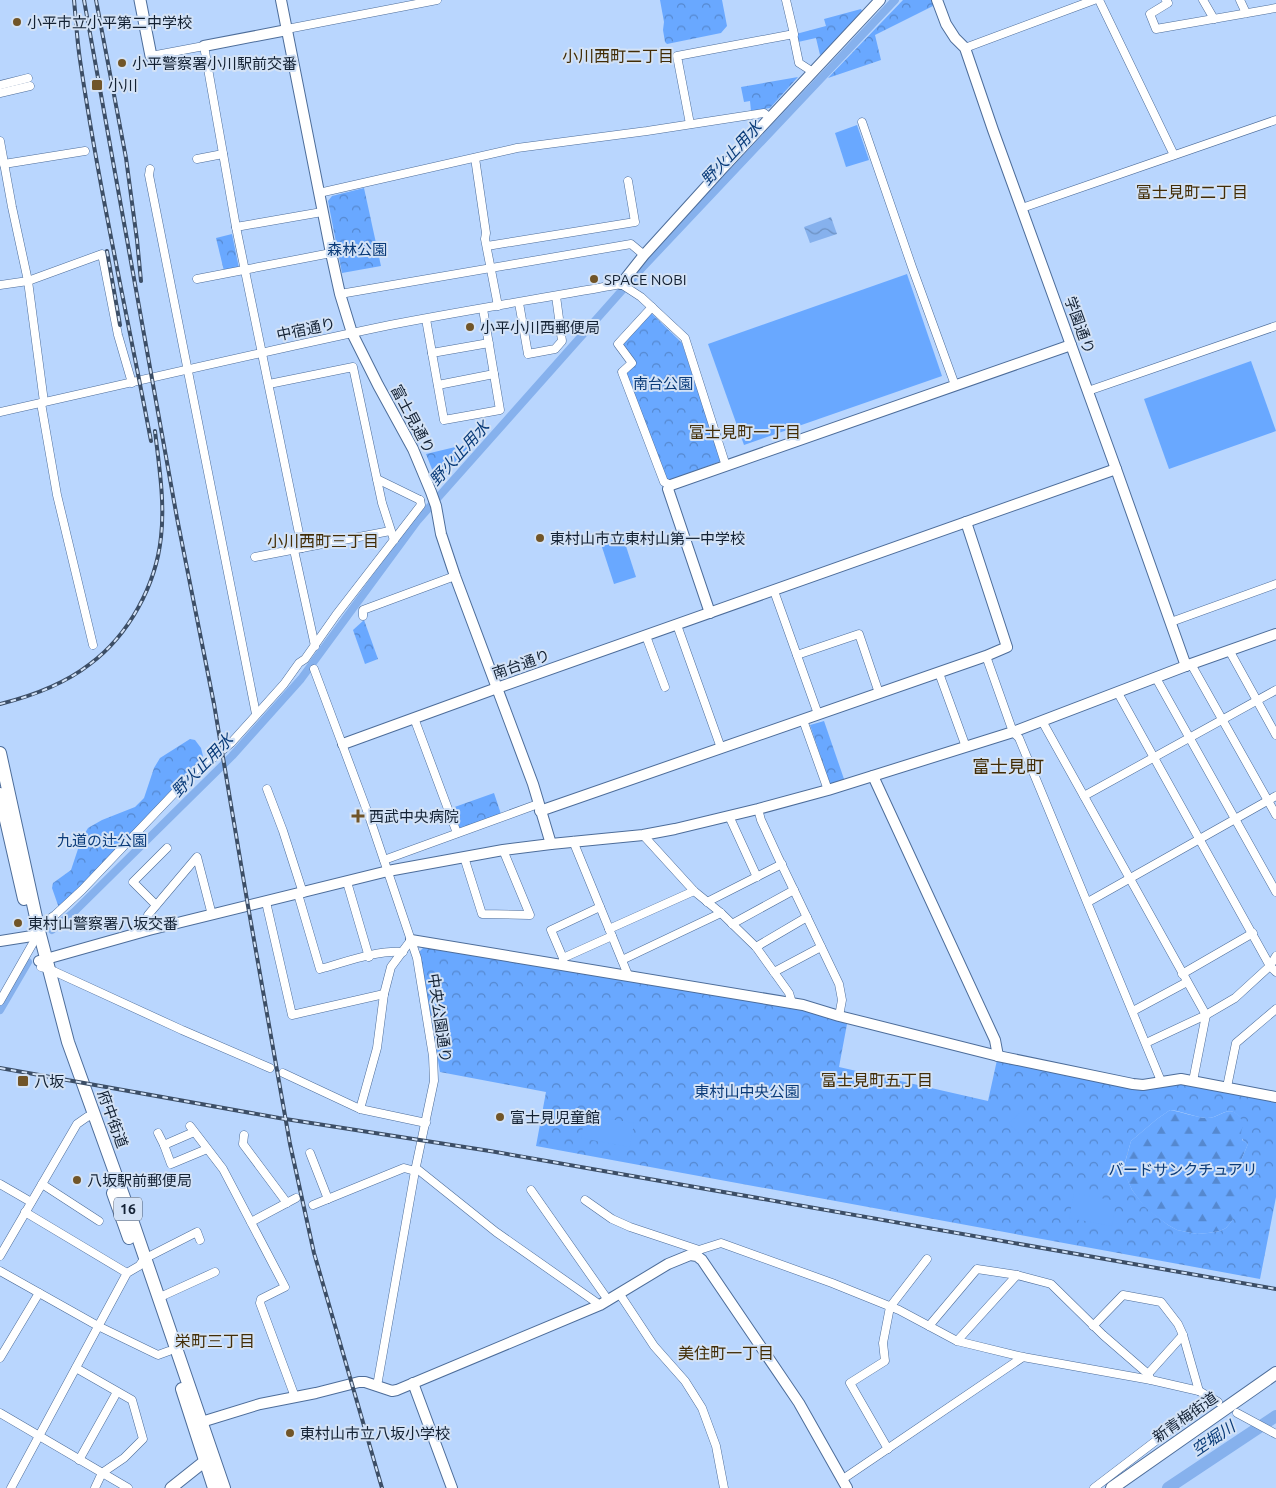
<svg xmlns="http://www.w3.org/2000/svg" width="1276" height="1488" viewBox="0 0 1276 1488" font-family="Ubuntu,'Noto Sans JP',sans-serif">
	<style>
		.forest { fill: url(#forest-firs) }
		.park { fill: url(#park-crowns); fill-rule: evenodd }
		.pitch { fill: #69a8ff }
		.water { fill: url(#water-waves) }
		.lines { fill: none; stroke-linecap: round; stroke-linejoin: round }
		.canal { stroke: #86b1ed; stroke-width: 8 }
		.river { stroke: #86b1ed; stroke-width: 12 }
		.minor-casing { stroke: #4d6d9a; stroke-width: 9 }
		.tertiary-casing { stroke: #4d6d9a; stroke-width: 12 }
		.secondary-casing { stroke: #4d6d9a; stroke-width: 13 }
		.primary-casing { stroke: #4d6d9a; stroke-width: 14 }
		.minor { stroke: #fff; stroke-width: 8 }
		.tertiary { stroke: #fff; stroke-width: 10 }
		.secondary { stroke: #fff; stroke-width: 11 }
		.primary { stroke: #fff; stroke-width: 12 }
		.rail-casing { stroke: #3c4e66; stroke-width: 4 }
		.rail { stroke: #d3e2f6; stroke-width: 2; stroke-dasharray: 5.5; stroke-linecap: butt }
		.poi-dot { fill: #715528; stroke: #d3e2f6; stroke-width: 2 }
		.labels { text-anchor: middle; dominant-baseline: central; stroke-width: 4; stroke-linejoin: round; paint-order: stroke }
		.shield { fill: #d3e2f6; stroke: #4d5b6e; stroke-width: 1 }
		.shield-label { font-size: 14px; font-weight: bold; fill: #132133 }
		.poi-label { font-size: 15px; fill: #132133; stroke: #d3e2f6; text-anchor: start }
		.park-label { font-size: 15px; fill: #0a3b79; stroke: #d3e2f6 }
		.street-label { font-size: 15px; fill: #132133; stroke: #d3e2f6 }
		.neighbourhood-label { font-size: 16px; fill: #422d06; stroke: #d3e2f6 }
		.water-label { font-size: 16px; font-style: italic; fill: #093b79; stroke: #d3e2f6 }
		.quarter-label { font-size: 18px; fill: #422d06; stroke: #d3e2f6 }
	</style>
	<defs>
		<pattern id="forest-firs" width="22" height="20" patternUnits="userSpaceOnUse" patternTransform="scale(1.25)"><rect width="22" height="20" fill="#69a8ff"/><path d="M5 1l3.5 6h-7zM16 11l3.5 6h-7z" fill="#5588cf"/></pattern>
		<pattern id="park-crowns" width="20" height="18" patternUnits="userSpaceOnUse" patternTransform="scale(1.25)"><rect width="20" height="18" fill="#69a8ff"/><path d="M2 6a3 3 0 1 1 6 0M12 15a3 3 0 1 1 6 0" fill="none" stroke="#5588cf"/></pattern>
		<pattern id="water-waves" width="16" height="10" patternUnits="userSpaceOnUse" patternTransform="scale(1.25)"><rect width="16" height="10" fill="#86b1ed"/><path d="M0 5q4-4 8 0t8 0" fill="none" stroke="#6c90c1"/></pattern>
	</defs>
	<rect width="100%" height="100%" fill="#b9d6fe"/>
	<path class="forest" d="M1170 1110C1183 1112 1194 1117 1206 1118 1223 1119 1230 1099 1245 1124L1242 1140 1248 1144 1236 1172 1237 1213 1231 1222 1226 1228 1220 1231 1208 1233 1197 1234 1177 1230 1168 1225 1146 1209 1132 1190 1123 1170 1131 1141 1157 1119Z"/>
	<g class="park">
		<path d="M660 0H722L727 26 721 33 667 44 665 42 663 30 664 22Z"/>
		<path d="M903 0H933L935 5 875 35 881 60 828 78Z"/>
		<path d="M861 9 862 11 822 54 820 55 816 38 798 42 796 34 826 26 824 19Z"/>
		<path d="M798 77 770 108 751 111 750 101 744 102 741 87Z"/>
		<path d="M364 188 381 266 342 273 328 201 332 196Z"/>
		<path d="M232 234 239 268 224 271 216 238Z"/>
		<path d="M650 312 682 343 721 461 671 480 666 479 625 373 636 364 622 345Z"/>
		<path d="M472 443 437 482 426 454Z"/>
		<path d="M364 620 378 659 365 664 353 630Z"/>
		<path d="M824 721 844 779 830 784 810 725Z"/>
		<path d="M190 739 195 740 201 748 203 756 144 822 59 908 52 888 53 883 71 870 81 840 88 828 102 820 135 807 144 798 154 768 160 758Z"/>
		<path d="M494 793 502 817 457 833 449 809Z"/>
		<path d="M425 946 808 1009 847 1024 839 1067 988 1101 997 1060 1126 1086 1181 1081 1276 1100V1197L1260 1279 536 1146 546 1092 440 1072 419 952ZM1170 1110C1182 1111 1194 1117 1206 1118 1222 1119 1230 1099 1244 1124 1240 1132 1239 1139 1248 1144L1236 1172V1213L1231 1222 1226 1228 1220 1231 1208 1233 1197 1234 1177 1230 1168 1225 1146 1208 1132 1190 1123 1169 1131 1141 1157 1119Z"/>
	</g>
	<g class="pitch">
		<path d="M857 125 869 160 846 167 835 133Z"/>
		<path d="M907 274 942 376 744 445 708 344Z"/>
		<path d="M1251 361 1276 431 1169 469 1144 399Z"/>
		<path d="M623 537 636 577 614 584 601 544Z"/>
		<path d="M1024 1109 1035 1120 1020 1135 1009 1123Z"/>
		<path d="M585 1115 634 1123 630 1147 581 1138Z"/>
		<path d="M1074 1193 1116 1201 1112 1226 1069 1218Z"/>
	</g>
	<path class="water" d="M831 217 837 234 810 243 804 227Z"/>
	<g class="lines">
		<g class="canal">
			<path d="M52 930 74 912 232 756 301 679 418 520 641 269 895 0"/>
			<path d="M0 1010 28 962"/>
		</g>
		<path class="river" d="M1168 1488 1276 1416"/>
		<g class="minor-casing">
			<g id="minor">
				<path d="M1099 0 1174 155"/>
				<path d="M1166 0 1168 3 1150 14 1156 29 1276 8"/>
				<path d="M1203 0 1214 19"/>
				<path d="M1240 0 1246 13"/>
				<path d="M287 29 437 0"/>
				<path d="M793 34 799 63 813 72"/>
				<path d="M965 48 1094 0"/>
				<path d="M151 56 204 46 236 227 302 548"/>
				<path d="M0 85 28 78"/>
				<path d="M0 93 30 86"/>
				<path d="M862 122 912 267 955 385"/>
				<path d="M690 124 677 56 794 34 786 0"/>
				<path d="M0 141 12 207 28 281 44 402"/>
				<path d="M475 158 486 233 485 239 498 306"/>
				<path d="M197 159 223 154"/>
				<path d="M4 164 85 151"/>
				<path d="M150 169 149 175 256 714"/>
				<path d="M319 193 517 148 647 131 764 113 770 118"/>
				<path d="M1022 208 1276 120"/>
				<path d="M236 227 322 212"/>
				<path d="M487 246 635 222 628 181"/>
				<path d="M197 279 331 253"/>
				<path d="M0 285 28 281 102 254 118 335 132 383"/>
				<path d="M340 294 631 244 644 255"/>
				<path d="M519 303 528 354 555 349 562 341 556 296"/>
				<path d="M652 307 618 344 632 363 622 372 664 482 671 485"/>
				<path d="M483 309 500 410 444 420 432 353 489 343"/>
				<path d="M426 319 432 353"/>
				<path d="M269 384 353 367 382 503 394 540"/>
				<path d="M438 385 494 374"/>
				<path d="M1088 391 1276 326"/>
				<path d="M41 403 57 495 93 645"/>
				<path d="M0 412C130 383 260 352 390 325 467 310 544 298 621 284L641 297 685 338 726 466"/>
				<path d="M377 479 420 500"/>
				<path d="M294 550 315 646"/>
				<path d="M255 557 390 531"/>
				<path d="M774 591 818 714"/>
				<path d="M363 616V610L455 576"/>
				<path d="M1171 622 1276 584"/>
				<path d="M677 625 721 748"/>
				<path d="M646 636 665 687"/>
				<path d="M1229 650 1276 735"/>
				<path d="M797 655 859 634 879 693"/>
				<path d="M986 656 1013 732 1019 738 1161 1081"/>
				<path d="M1191 664 1276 815"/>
				<path d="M314 669 369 816 417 958 433 1056 434 1081 415 1171 377 1386"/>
				<path d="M939 673 966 747"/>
				<path d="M1156 678 1276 892"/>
				<path d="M1118 693 1270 966 1276 972"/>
				<path d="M414 718 457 833"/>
				<path d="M803 720 828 790"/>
				<path d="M1042 721 1206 1015 1193 1081"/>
				<path d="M267 789 283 831 303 893"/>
				<path d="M1084 796 1276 690"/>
				<path d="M758 809 761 820 778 857 839 984 842 1000 839 1016"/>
				<path d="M729 816 757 877"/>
				<path d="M643 835 694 891 721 913 756 947 789 993 792 1003"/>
				<path d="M573 841 628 975"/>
				<path d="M464 857 482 914 530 915 503 850"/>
				<path d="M384 860 538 804"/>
				<path d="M347 882 369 957"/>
				<path d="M298 894 320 969C346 962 376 950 403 952"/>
				<path d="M266 902 292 1015 384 994"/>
				<path d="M707 902 782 864"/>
				<path d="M1088 902 1276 796"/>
				<path d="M156 905 133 882 167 848"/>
				<path d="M732 924 794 890"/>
				<path d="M609 929 694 891"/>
				<path d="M149 930 148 915 197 857 212 915"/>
				<path d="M411 940 391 967 384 994 377 1048 360 1109 426 1123"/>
				<path d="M756 947 807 917"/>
				<path d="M563 958 612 936"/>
				<path d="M622 960 721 913"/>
				<path d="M563 964V958L551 930 600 907"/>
				<path d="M41 967 49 969 182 1030 270 1068"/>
				<path d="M774 972 821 947"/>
				<path d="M1182 974 1253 933"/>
				<path d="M0 1001 45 922 55 915 82 890 202 764 213 758 231 743 284 684 299 663 305 659 336 615 421 505 420 500"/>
				<path d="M1133 1011 1187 982"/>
				<path d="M1146 1043 1206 1015 1235 998 1270 966 1276 956"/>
				<path d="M283 1073 360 1109"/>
				<path d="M1227 1087 1236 1043 1276 1009"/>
				<path d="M190 1126 223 1169 285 1287 261 1299 260 1303 295 1397"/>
				<path d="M194 1132 164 1145 171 1164 207 1149"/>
				<path d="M158 1133 164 1145"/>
				<path d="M244 1135 243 1144 287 1203"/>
				<path d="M310 1153 328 1199"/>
				<path d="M416 1168 496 1232 600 1305"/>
				<path d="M0 1184 31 1202"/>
				<path d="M42 1184 99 1221"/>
				<path d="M531 1190 608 1300"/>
				<path d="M585 1200 612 1219 630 1227 699 1250"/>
				<path d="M313 1205 404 1168 415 1171"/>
				<path d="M25 1212 127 1273"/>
				<path d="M251 1222 296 1198"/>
				<path d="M0 1256 77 1124 87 1117 94 1114"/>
				<path d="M695 1256 699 1250 721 1243 832 1283 899 1310 957 1341 1023 1357 1151 1380 1199 1391 1218 1402"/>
				<path d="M0 1271 98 1326 158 1355 169 1351"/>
				<path d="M619 1293 654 1346 685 1381 702 1408 716 1446 724 1488"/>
				<path d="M158 1298 215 1272"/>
				<path d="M929 1326 977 1269 1017 1275 1051 1284 1103 1335 1148 1374 1151 1380"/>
				<path d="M1093 1326 1123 1295 1161 1302 1178 1324 1183 1335 1199 1391"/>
				<path d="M957 1341 1017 1275"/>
				<path d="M0 1358 39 1293"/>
				<path d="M76 1368 132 1400 143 1439 124 1458 102 1473 95 1488"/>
				<path d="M1148 1374 1183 1335"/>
				<path d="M0 1413 128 1488"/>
				<path d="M1237 1413 1276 1434"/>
				<path d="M888 1449 850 1383 885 1361 883 1343 890 1307 927 1259"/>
				<path d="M79 1460 117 1392"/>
				<path d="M843 1479 1023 1357"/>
				<path d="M11 1488 127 1273 139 1266 144 1259 197 1232 200 1240"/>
				<path d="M1094 1488 1212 1398"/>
			</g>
		</g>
		<g class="tertiary-casing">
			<g id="tertiary">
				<path d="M281 0 331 253 340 294 352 333 378 385 413 449 431 492 436 506 441 534 455 576 533 784 551 844"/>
				<path d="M937 0 946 24 955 38 965 48 993 130 1116 469 1186 666"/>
				<path d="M204 46 287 30"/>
				<path d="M621 284 644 255 722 169 880 0"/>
				<path d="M710 613 668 489 671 485 1071 345"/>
				<path d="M343 744 497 688 1116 469"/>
				<path d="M873 776 995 1040 998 1056"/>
				<path d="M540 811 986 656 1007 647 966 522"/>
				<path d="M411 940 803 1005 839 1016 998 1056 1133 1084 1143 1085 1181 1079 1276 1097"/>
				<path d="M0 941 32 936 39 931"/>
				<path d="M39 961 149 930 388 871 503 850 551 844 643 835 675 829 758 809 828 790 1013 732 1191 664 1276 634"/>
				<path d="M413 1383 452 1488"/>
				<path d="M195 1424 260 1404 316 1393 359 1382H365L392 1391 397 1390 600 1305 668 1264 690 1255 697 1256 702 1260 799 1403 847 1488"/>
			</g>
		</g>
		<g class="secondary-casing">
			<g id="secondary">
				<path d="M140 0 151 56"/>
				<path d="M171 1488 205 1461 213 1458"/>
			</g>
		</g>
		<g class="primary-casing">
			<g id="primary">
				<path d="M0 753 39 931 68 1042 131 1217 224 1488"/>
				<path d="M0 794 24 899"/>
				<path d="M113 1193 129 1238"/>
				<path d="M182 1389 214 1488"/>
				<path d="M1112 1488 1276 1373"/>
			</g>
		</g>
		<use href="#minor" class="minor"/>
		<use href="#tertiary" class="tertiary"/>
		<use href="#secondary" class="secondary"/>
		<use href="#primary" class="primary"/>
		<g class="rail-casing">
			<g id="rail">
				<path d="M74 0C76 20 77 40 80 60 99 188 127 314 151 441"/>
				<path d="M84 0 177 518 214 704 248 906 290 1144 314 1253 382 1488"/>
				<path d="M96 0 126 158 137 240 141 281"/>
				<path d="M107 251 120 325"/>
				<path d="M0 704C32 696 63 685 90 664 129 635 156 585 161 537 165 502 159 466 155 431"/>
				<path d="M0 1068 279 1118 490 1151 1276 1289"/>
			</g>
		</g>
		<use href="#rail" class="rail"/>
	</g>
	<g class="poi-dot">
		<circle cx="17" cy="22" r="5"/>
		<circle cx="122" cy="63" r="5"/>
		<rect x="91" y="79" width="12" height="12" rx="2.5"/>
		<circle cx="594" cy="279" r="5"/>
		<circle cx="470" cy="327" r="5"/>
		<circle cx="540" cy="538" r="5"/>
		<path d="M355.5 808.5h5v5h5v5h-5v5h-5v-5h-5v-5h5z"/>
		<circle cx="18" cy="923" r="5"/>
		<rect x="17" y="1075" width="12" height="12" rx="2.5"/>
		<circle cx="500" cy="1117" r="5"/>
		<circle cx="77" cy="1180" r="5"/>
		<circle cx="290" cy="1433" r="5"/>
	</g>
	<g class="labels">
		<rect class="shield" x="114" y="1197.5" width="28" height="23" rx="4"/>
		<g class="shield-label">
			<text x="128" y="1209">16</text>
		</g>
		<g class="poi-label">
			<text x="27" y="22">小平市立小平第二中学校</text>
			<text x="132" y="63">小平警察署小川駅前交番</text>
			<text x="108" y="85">小川</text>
			<text x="604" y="279">SPACE NOBI</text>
			<text x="480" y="327">小平小川西郵便局</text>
			<text x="550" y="538">東村山市立東村山第一中学校</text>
			<text x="369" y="816">西武中央病院</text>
			<text x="28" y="923">東村山警察署八坂交番</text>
			<text x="34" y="1081">八坂</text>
			<text x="510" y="1117">富士見児童館</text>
			<text x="87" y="1180">八坂駅前郵便局</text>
			<text x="300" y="1433">東村山市立八坂小学校</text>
		</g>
		<g class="park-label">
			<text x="357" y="249">森林公園</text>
			<text x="663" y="383">南台公園</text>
			<text x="102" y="840">九道の辻公園</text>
			<text x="747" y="1091">東村山中央公園</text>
			<text x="1183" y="1169">バードサンクチュアリ</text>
		</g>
		<g class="street-label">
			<text transform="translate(1080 325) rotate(70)">学園通り</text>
			<text transform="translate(306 329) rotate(-12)">中宿通り</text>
			<text transform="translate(413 419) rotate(62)">富士見通り</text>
			<text transform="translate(521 664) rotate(-19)">南台通り</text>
			<text transform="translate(440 1018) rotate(82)">中央公園通り</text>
			<text transform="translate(113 1119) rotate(70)">府中街道</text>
			<text transform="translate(1185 1417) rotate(-35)">新青梅街道</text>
		</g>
		<g class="neighbourhood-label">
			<text x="618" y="56">小川西町二丁目</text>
			<text x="1192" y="192">富士見町二丁目</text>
			<text x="745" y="432">富士見町一丁目</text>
			<text x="323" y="541">小川西町三丁目</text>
			<text x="877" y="1080">富士見町五丁目</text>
			<text x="215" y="1341">栄町三丁目</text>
			<text x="726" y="1353">美住町一丁目</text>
		</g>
		<g class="water-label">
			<text transform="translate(731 153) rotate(-47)">野火止用水</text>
			<text transform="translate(459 453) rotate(-48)">野火止用水</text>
			<text transform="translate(202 765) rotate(-46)">野火止用水</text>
			<text transform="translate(1213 1438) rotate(-34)">空堀川</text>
		</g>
		<g class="quarter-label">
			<text x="1008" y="766">富士見町</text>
		</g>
	</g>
</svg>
